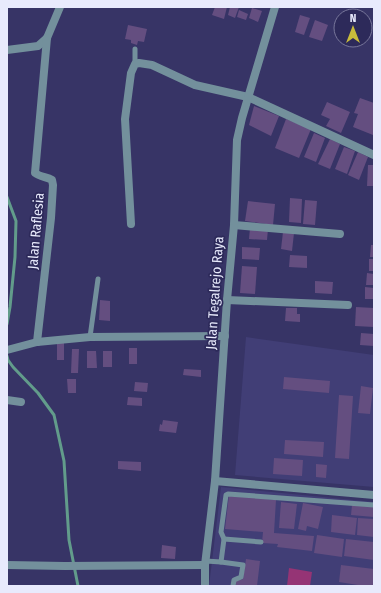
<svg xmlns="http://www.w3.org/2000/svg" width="381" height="593" viewBox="0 0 381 593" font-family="'Fira Sans Condensed',sans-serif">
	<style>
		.built { fill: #413e76 }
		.green { fill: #953475 }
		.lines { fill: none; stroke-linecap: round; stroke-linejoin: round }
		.stream { stroke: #629c8b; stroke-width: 3 }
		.building { fill: #644e80 }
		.lane { stroke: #73909c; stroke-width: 5 }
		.street { stroke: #73909c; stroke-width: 8 }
		.labels { text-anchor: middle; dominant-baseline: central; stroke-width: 3.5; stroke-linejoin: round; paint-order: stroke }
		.street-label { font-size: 14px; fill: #e8eafc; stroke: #2d2a5a }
	</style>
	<rect width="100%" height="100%" fill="#373466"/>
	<g class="built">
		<path d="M246 337 374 355V487L235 475Z"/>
		<path d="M221 487 374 502V586H209Z"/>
	</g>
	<path class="green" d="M289 568 312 572 310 586H287Z"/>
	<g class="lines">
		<g class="stream">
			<path d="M7 197 16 221 15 257 10 307 7 324"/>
			<path d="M7 356 8 360 13 367 38 393 54 415 64 461 69 540 78 586"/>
		</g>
	</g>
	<g class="building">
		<path d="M215 7H227L224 19 212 15Z"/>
		<path d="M230 7H239L235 18 228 15Z"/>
		<path d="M252 8 262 11 258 22 249 18Z"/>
		<path d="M239 10 248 14 246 20 237 17Z"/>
		<path d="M300 15 310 18 304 35 295 32Z"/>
		<path d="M315 20 328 25 322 41 309 37Z"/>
		<path d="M128 25 147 29 144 42 138 41 137 45 131 43V40L125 39Z"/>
		<path d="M360 98 374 103 373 135 353 127 358 114 354 113Z"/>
		<path d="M327 102 350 112 341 133 326 126 330 119 321 115Z"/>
		<path d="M254 106 279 116 271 136 249 125Z"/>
		<path d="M286 119 311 129 299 158 275 148Z"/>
		<path d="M314 133 325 138 316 162 304 157Z"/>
		<path d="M330 139 340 144 330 169 318 164Z"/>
		<path d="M344 147 355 151 347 174 335 169Z"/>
		<path d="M358 152 368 157 359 180 348 175Z"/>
		<path d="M368 165H374V186H367Z"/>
		<path d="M290 198 302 199 301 223 289 222Z"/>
		<path d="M305 200 317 201 315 225 303 224Z"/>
		<path d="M248 201 275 204 273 225 245 221Z"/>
		<path d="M250 228 268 229 267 240 249 239Z"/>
		<path d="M283 232 294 233 292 251 281 249Z"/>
		<path d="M371 245H374V257H370Z"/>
		<path d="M242 247 260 248 259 260 242 259Z"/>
		<path d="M290 255 307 256V268L289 267Z"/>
		<rect x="369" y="259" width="5" height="12"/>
		<path d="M242 266 257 267 255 294 240 293Z"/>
		<path d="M367 273 374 274V285H366Z"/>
		<path d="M315 281 333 282 332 294 315 293Z"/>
		<path d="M365 287 374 288V299H365Z"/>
		<path d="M100 300 110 301V321L99 320Z"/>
		<path d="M356 307 374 308V327L355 326Z"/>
		<path d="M286 308H297V314H300V322L285 321Z"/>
		<path d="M361 333 374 334V346L360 345Z"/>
		<rect x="57" y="343" width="7" height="17"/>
		<rect x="129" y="348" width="8" height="16"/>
		<path d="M72 349H79L78 373H71Z"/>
		<path d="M87 351H96L97 368H87Z"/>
		<rect x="103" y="351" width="9" height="16"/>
		<path d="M184 369 201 370V377L183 375Z"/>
		<path d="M284 377 330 381 329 393 283 389Z"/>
		<path d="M67 379H76V393H68Z"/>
		<path d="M135 382 148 383 147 392 134 391Z"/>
		<path d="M361 386 373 388 370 414 358 413Z"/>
		<path d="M339 395 353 396 349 459 335 458Z"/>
		<path d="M128 397 142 398V406L127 405Z"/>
		<path d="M163 420 178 422 176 433 159 431 160 424 162 425Z"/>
		<path d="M285 440 324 442 323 457 284 454Z"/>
		<path d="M274 458 303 460 302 476 273 474Z"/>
		<path d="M118 461 141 462V471L118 469Z"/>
		<path d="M316 464 327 465 326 478 316 477Z"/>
		<path d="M229 495 276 500 274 533 314 536 312 551 277 547 278 544 262 543 263 532 225 529Z"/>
		<path d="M281 502 297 504 294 529 279 528Z"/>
		<path d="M303 503 323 507 318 529 307 526 306 531 298 529Z"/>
		<path d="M352 505 374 507V517L351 515Z"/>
		<path d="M332 515 357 518 355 535 331 532Z"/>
		<path d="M358 518 374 519V537L357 535Z"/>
		<path d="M317 535 344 539 342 557 314 553Z"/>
		<path d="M346 539 374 542V560L344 556Z"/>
		<path d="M162 545 176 547 175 559 161 558Z"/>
		<path d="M246 559 260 561 257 586H236V581L243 579Z"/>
		<path d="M341 565 374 569V586H364L339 582Z"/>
	</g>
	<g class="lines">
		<g class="lane">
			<path d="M135 64V49"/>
			<path d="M90 337 98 279"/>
			<path d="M224 539 261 542"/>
			<path d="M206 561 221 562 224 539 221 532 226 495 228 494 374 505"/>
			<path d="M221 562 243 565 241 577 234 580 233 586"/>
		</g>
		<g class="street">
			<path d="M7 50 38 46 47 38 60 7"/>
			<path d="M131 224 125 119 131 73 135 64 139 63 152 65 195 85 248 97 374 155"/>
			<path d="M234 225 340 234"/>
			<path d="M227 300 348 305"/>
			<path d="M37 342 51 218 53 185 52 180C47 177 40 177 35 173L47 38"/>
			<path d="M7 350 37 342 90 337 225 336"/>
			<path d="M7 400 21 402"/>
			<path d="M215 481 374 495"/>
			<path d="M7 565 65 566 205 565"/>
			<path d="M205 586V565L215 481 227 300 234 225 237 140 242 118 275 7"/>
		</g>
	</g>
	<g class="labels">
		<g class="street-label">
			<text transform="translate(36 231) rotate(-85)">Jalan Raflesia</text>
			<text transform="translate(215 293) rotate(-86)">Jalan Tegalrejo Raya</text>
		</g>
	</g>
	<rect width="381" height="593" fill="none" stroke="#e8eafc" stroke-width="16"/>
	<g transform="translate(353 28)"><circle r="19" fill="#2d2a5a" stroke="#78779b"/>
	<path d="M0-3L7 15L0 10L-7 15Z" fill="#c8bb3b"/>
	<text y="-6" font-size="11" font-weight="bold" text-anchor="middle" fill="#e8eafc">N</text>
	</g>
</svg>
